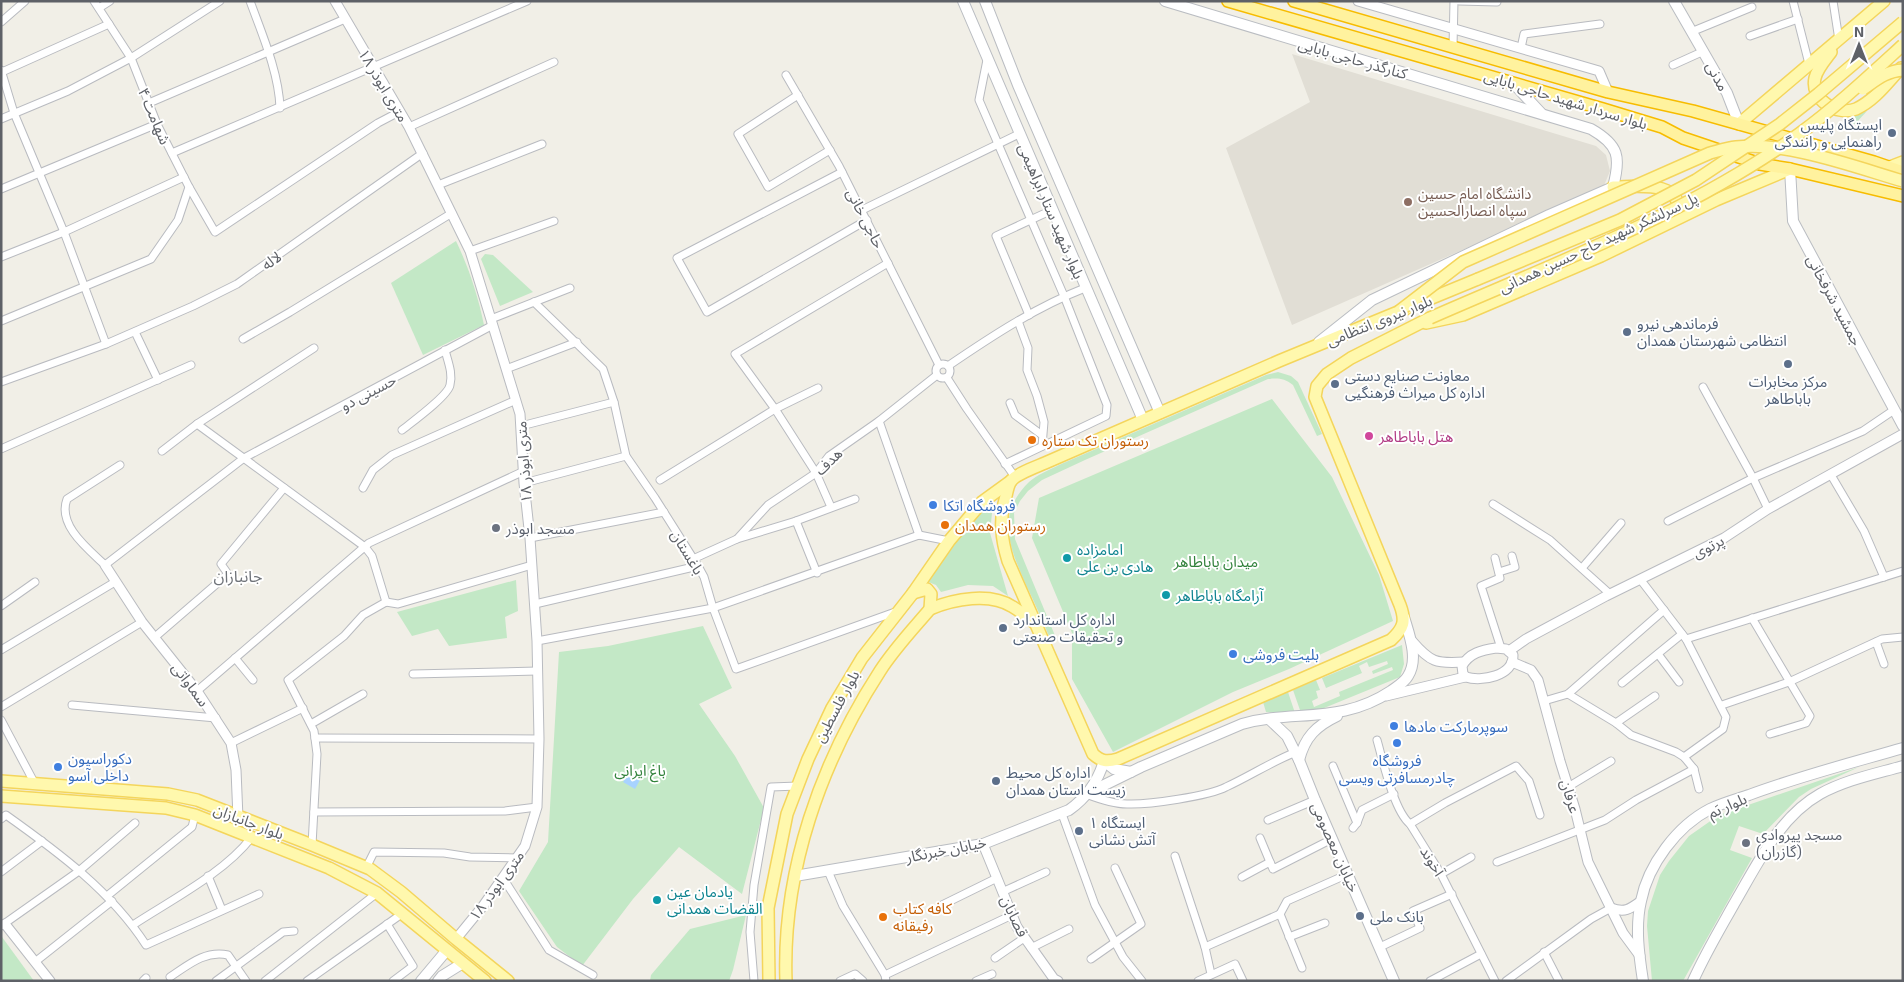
<svg xmlns="http://www.w3.org/2000/svg" width="1904" height="982" viewBox="0 0 1904 982" font-family="'Exo 2','Noto Sans Arabic',sans-serif">
	<style>
		.education { fill: #e1ded5 }
		.green { fill: #c3e8c6 }
		.water { fill: #a8d3ff }
		.lines { fill: none; stroke-linecap: round; stroke-linejoin: round }
		.minor-casing { stroke: #b9bbc0; stroke-width: 9 }
		.tertiary-casing { stroke: #b9bbc0; stroke-width: 11 }
		.secondary-casing { stroke: #babdc2; stroke-width: 12 }
		.primary-casing { stroke: #f4d55c; stroke-width: 14 }
		.trunk-casing { stroke: #f7bc00; stroke-width: 14 }
		.minor { stroke: #fff; stroke-width: 7 }
		.tertiary { stroke: #fff; stroke-width: 9 }
		.secondary { stroke: #fff; stroke-width: 10 }
		.primary { stroke: #fff8ad; stroke-width: 11 }
		.trunk { stroke: #fff29e; stroke-width: 11 }
		.primary-bridge-casing { stroke: #f4d55c; stroke-width: 14; stroke-linecap: butt }
		.primary-bridge { stroke: #fff8ad; stroke-width: 11 }
		.service-dot { fill: #5c6f8a; stroke: #fff; stroke-width: 2 }
		.education-dot { fill: #8d6e63; stroke: #fff; stroke-width: 2 }
		.hotel-dot { fill: #d1479c; stroke: #fff; stroke-width: 2 }
		.food-dot { fill: #e8710a; stroke: #fff; stroke-width: 2 }
		.shop-dot { fill: #3f7fe0; stroke: #fff; stroke-width: 2 }
		.worship-dot { fill: #6b7280; stroke: #fff; stroke-width: 2 }
		.culture-dot { fill: #0f9aa8; stroke: #fff; stroke-width: 2 }
		.labels { text-anchor: middle; dominant-baseline: central; stroke-width: 4; stroke-linejoin: round; paint-order: stroke }
		.street-label { font-size: 15px; fill: #5e6167; stroke: #fff }
		.service-label { font-size: 15px; fill: #4e5e75; stroke: #fff; text-anchor: start }
		.education-label { font-size: 15px; fill: #785e54; stroke: #fff; text-anchor: start }
		.hotel-label { font-size: 15px; fill: #b23c85; stroke: #fff; text-anchor: start }
		.food-label { font-size: 15px; fill: #c56008; stroke: #fff; text-anchor: start }
		.shop-label { font-size: 15px; fill: #366cbe; stroke: #fff; text-anchor: start }
		.worship-label { font-size: 15px; fill: #5b616d; stroke: #fff; text-anchor: start }
		.culture-label { font-size: 15px; fill: #0d838f; stroke: #fff; text-anchor: start }
		.park-label { font-size: 15px; fill: #32823c; stroke: #fff }
		.neighbourhood-label { font-size: 16px; fill: #6f7379; stroke: #fff }
	</style>
	<rect width="100%" height="100%" fill="#f1efe7"/>
	<path class="education" d="M1292 54 1596 146 1606 155 1610 171 1603 188 1292 325 1226 148 1310 102Z"/>
	<g class="green">
		<path d="M1867 111 1855 124 1843 120Z"/>
		<path d="M456 241C469 268 478 296 484 325L423 355 391 283Z"/>
		<path d="M485 254 493 255 533 292 500 306 481 259Z"/>
		<path d="M1278 372 1291 376 1298 382 1322 434 1317 436 1293 385C1284 378 1278 378 1268 379L1085 460 1042 480 1028 491 1020 501 1014 513 1015 539 1056 638 1051 641C1043 622 1035 603 1026 585 1010 548 995 515 1029 482 1037 475 1049 470 1059 465L1266 375Z"/>
		<path d="M1272 399 1332 477 1379 575 1393 621 1289 669 1233 692 1113 752 1072 679V633L1032 538 1039 498Z"/>
		<path d="M993 503 990 533 1008 596 993 586 968 585 941 592 936 585 926 581 979 513Z"/>
		<path d="M516 580 518 611 505 617 507 638 449 646 438 629 412 636 397 612Z"/>
		<path d="M703 626 732 688 699 704 735 756 764 808 742 894 679 847 633 899 582 966 557 947 519 891 548 842 559 652 608 646Z"/>
		<path d="M1402 645 1404 664 1400 677 1307 715 1266 712 1263 702 1288 692 1295 713H1301L1293 690 1316 680 1320 690 1316 691 1318 698 1312 701 1314 707 1340 696 1339 692 1393 670 1392 667 1373 674 1372 671 1388 664 1387 661 1369 667 1367 662 1359 666 1362 673 1326 688 1322 678Z"/>
		<path d="M1859 767 1811 789 1799 797 1763 834 1739 826 1730 850 1752 858 1683 981H1652L1647 926 1648 911 1660 875 1669 861 1689 836 1719 815Z"/>
		<path d="M746 915 733 970 729 981H650L651 975 690 929Z"/>
		<path d="M2 937 34 981H1Z"/>
	</g>
	<path class="water" d="M629 773 640 780 635 789 623 782Z"/>
	<g class="lines">
		<g class="minor-casing">
			<g id="minor">
				<path d="M94 1 131 58 157 124 189 187 215 232 378 123 399 112"/>
				<path d="M250 1C262 34 279 73 280 108"/>
				<path d="M1459 1 1497 2"/>
				<path d="M1793 1 1809 64"/>
				<path d="M1833 1 1839 40"/>
				<path d="M99 8 110 1"/>
				<path d="M1 22 25 1"/>
				<path d="M1691 32 1752 7"/>
				<path d="M1750 36 1798 19"/>
				<path d="M1453 47 1454 1"/>
				<path d="M1521 48 1524 34 1600 24"/>
				<path d="M987 60 979 100 1064 296 1107 405 1106 416 1005 464"/>
				<path d="M1673 65 1704 51"/>
				<path d="M1 70 14 113 64 232 106 344"/>
				<path d="M2 72 109 24"/>
				<path d="M786 75 839 166 939 365"/>
				<path d="M798 95 738 134 768 187 830 150"/>
				<path d="M149 103 345 19"/>
				<path d="M1 119 68 91 131 58 220 1"/>
				<path d="M409 127 554 62"/>
				<path d="M172 153 527 1"/>
				<path d="M842 172 677 258 707 312 867 220"/>
				<path d="M438 185 542 144"/>
				<path d="M1 189 157 124"/>
				<path d="M862 210 1019 134"/>
				<path d="M470 251 554 221"/>
				<path d="M1 257 64 232 184 177"/>
				<path d="M534 302 603 369 614 402 626 456 655 498 698 566 704 577 713 608 736 669 898 611"/>
				<path d="M1029 315 996 236 1052 210"/>
				<path d="M491 319 570 288"/>
				<path d="M1 321 151 259 178 220 189 187"/>
				<path d="M1018 321 1028 348 1027 370 1037 396 1044 422 1042 446"/>
				<path d="M135 332 158 380"/>
				<path d="M243 339 290 312 452 213"/>
				<circle cx="943" cy="371" r="7"/>
				<path d="M948 366C992 336 1036 307 1085 288"/>
				<path d="M506 369 577 342"/>
				<path d="M947 378 967 409 1015 477"/>
				<path d="M1 382 106 344 193 306 237 284 423 153"/>
				<path d="M1703 387 1753 478 1768 509"/>
				<path d="M1010 403 1015 415 1042 435"/>
				<path d="M879 421 919 535"/>
				<path d="M197 424 365 547 372 556 386 602"/>
				<path d="M521 426 614 402"/>
				<path d="M402 430C412 422 448 396 450 385 453 373 448 362 445 350"/>
				<path d="M1 449 191 365"/>
				<path d="M162 451 197 424 314 348"/>
				<path d="M120 465 67 499C57 525 88 549 105 565L244 458 493 325"/>
				<path d="M1831 475 1864 531 1884 577"/>
				<path d="M660 480 775 409 818 388"/>
				<path d="M524 483 626 456"/>
				<path d="M363 488 373 470 392 455 516 400"/>
				<path d="M1493 504 1550 540 1610 594"/>
				<path d="M831 507 816 473 775 409 735 354 888 263"/>
				<path d="M796 521 817 573"/>
				<path d="M1668 521 1753 478 1863 431 1894 410"/>
				<path d="M919 535 949 541"/>
				<path d="M530 538 664 512"/>
				<path d="M737 539 796 521 855 499"/>
				<path d="M1495 558 1500 578 1481 586 1501 648"/>
				<path d="M693 559 737 539 768 505 816 473 829 456 879 421 937 375"/>
				<path d="M1582 568 1621 523"/>
				<path d="M1499 572 1515 567 1512 556"/>
				<path d="M1640 579 1686 639 1726 717 1723 729 1684 757"/>
				<path d="M386 602 398 604 532 565"/>
				<path d="M535 604 698 566"/>
				<path d="M1 606 35 582"/>
				<path d="M1752 618 1810 716 1806 723 1770 734"/>
				<path d="M155 637 228 574 221 564 284 488"/>
				<path d="M1686 639 1903 571"/>
				<path d="M537 641 713 608 919 535"/>
				<path d="M1876 642 1884 664"/>
				<path d="M1 650 115 582"/>
				<path d="M1658 654 1679 682"/>
				<path d="M235 658 253 680"/>
				<path d="M413 674 537 671"/>
				<path d="M1622 683 1682 634"/>
				<path d="M197 691 369 543 524 471"/>
				<path d="M1568 694 1616 723 1631 735 1676 752 1684 757 1694 769 1699 789"/>
				<path d="M1544 701 1568 694 1664 610"/>
				<path d="M72 705 216 718"/>
				<path d="M1722 705 1789 682 1882 639 1903 637"/>
				<path d="M1 707 142 622"/>
				<path d="M1 720 35 784"/>
				<path d="M1616 723 1655 696"/>
				<path d="M311 724 363 694"/>
				<path d="M315 738 539 739"/>
				<path d="M1377 740C1383 761 1394 811 1410 824L1441 874 1495 981"/>
				<path d="M231 743 303 708"/>
				<path d="M1333 766 1357 823"/>
				<path d="M1568 787 1611 761"/>
				<path d="M1086 794C1099 799 1113 804 1127 804 1148 805 1209 796 1226 787 1250 776 1271 762 1296 752"/>
				<path d="M314 812 505 811 537 807"/>
				<path d="M1062 814 1095 905 1123 957 1142 981"/>
				<path d="M1 819 6 815C58 852 111 891 146 945L259 894"/>
				<path d="M1268 820 1315 800"/>
				<path d="M1410 824 1445 803 1516 766 1529 781 1540 815"/>
				<path d="M1353 828 1357 823 1362 810 1394 794"/>
				<path d="M1260 838 1270 862"/>
				<path d="M312 845 317 754 314 731 288 680 344 636 363 615 386 602"/>
				<path d="M1175 856 1205 947 1211 974"/>
				<path d="M1497 862 1605 820 1636 800 1694 769"/>
				<path d="M366 868 374 852 444 853 470 857 517 858"/>
				<path d="M828 871 843 906 885 975 886 981"/>
				<path d="M1 872 42 841"/>
				<path d="M1441 874 1471 857"/>
				<path d="M208 876 222 910"/>
				<path d="M1242 877 1270 862 1273 869 1332 839"/>
				<path d="M503 878 549 950 593 975"/>
				<path d="M1002 892 1046 872"/>
				<path d="M107 896 192 827 195 815"/>
				<path d="M942 905 997 878"/>
				<path d="M1280 914 1287 901 1348 874"/>
				<path d="M1280 914 1302 968"/>
				<path d="M387 924 413 966 393 981"/>
				<path d="M133 925C171 900 224 873 251 838"/>
				<path d="M1 926 79 871 135 823"/>
				<path d="M1289 937 1325 923"/>
				<path d="M1205 947 1280 914"/>
				<path d="M1380 947 1420 928 1413 911 1452 894"/>
				<path d="M1031 948 1069 929"/>
				<path d="M1544 952 1559 981"/>
				<path d="M995 958 1024 938"/>
				<path d="M1091 959 1141 924 1115 868"/>
				<path d="M35 962 112 901"/>
				<path d="M885 975 1012 915"/>
				<path d="M170 977C188 965 205 950 228 955L246 981"/>
				<path d="M143 981 146 978"/>
				<path d="M216 981 283 932 294 931"/>
				<path d="M265 981 377 893"/>
				<path d="M307 981 403 913"/>
				<path d="M754 981 750 932 754 885 771 787 798 786"/>
				<path d="M840 981 855 974 863 981"/>
				<path d="M976 981 992 974"/>
				<path d="M1198 981 1235 964 1243 981"/>
				<path d="M1430 981 1481 954"/>
				<path d="M1506 981 1591 919 1611 908"/>
			</g>
		</g>
		<g class="tertiary-casing">
			<g id="tertiary">
				<path d="M335 1 409 127 470 251 520 414 524 483 530 538 537 641 539 739 537 807 525 846 483 906 456 939"/>
				<path d="M1358 1 1599 71 1608 92"/>
				<path d="M105 565 142 622 197 691 231 743 236 770 238 818"/>
				<path d="M1412 641C1430 662 1436 664 1464 662"/>
				<path d="M1496 648 1506 649 1513 655C1514 676 1481 682 1466 677L1463 674 1462 666C1469 653 1482 650 1496 648Z"/>
				<path d="M1509 651 1526 639 1606 596 1724 538 1768 509 1903 434"/>
				<path d="M1512 662 1531 670 1538 680 1560 761 1575 809 1588 862 1623 933 1640 956"/>
				<path d="M1386 696 1465 677"/>
				<path d="M983 844 1017 927 1054 979 1058 981"/>
				<path d="M1611 908C1625 913 1630 909 1641 901"/>
				<path d="M5 924 50 981"/>
			</g>
		</g>
		<g class="secondary-casing">
			<g id="secondary">
				<path d="M963 1 1143 420"/>
				<path d="M985 1 1018 85 1160 413"/>
				<path d="M1165 1 1591 129C1619 145 1621 157 1613 187L1549 215 1372 300 1319 342"/>
				<path d="M1674 1 1727 93 1739 124"/>
				<path d="M1513 83 1541 113"/>
				<path d="M1790 169 1793 221 1903 426"/>
				<path d="M1269 719 1287 736 1299 760 1315 800 1394 981"/>
				<path d="M1299 760C1305 737 1316 726 1337 716"/>
				<path d="M1086 794 1141 767 1242 724C1294 709 1340 725 1391 691 1396 687 1404 683 1408 676 1419 659 1409 634 1404 617"/>
				<path d="M795 876 983 844 1069 810C1086 798 1098 781 1104 761L1114 769 1131 772"/>
				<path d="M421 981 447 950"/>
				<path d="M438 981 442 976 463 963"/>
				<path d="M1643 981C1639 955 1635 927 1641 901 1648 865 1677 826 1710 809 1722 803 1737 799 1749 795 1800 776 1851 763 1903 748"/>
				<path d="M1693 981C1705 954 1720 929 1734 904 1757 865 1779 817 1820 794 1845 780 1875 774 1903 766"/>
			</g>
		</g>
		<g class="primary-casing">
			<g id="primary">
				<path d="M1831 52C1825 60 1817 69 1815 78 1810 100 1837 116 1856 109 1875 100 1887 83 1901 68"/>
				<path d="M1739 124 1884 1"/>
				<path d="M1890 167 1903 162"/>
				<path d="M1613 187C1635 187 1684 179 1678 215"/>
				<path d="M1430 318 1351 358 1327 374 1317 386 1315 397 1400 605C1406 621 1404 628 1391 640L1118 759C1107 762 1102 762 1093 754L1008 561C1001 538 999 519 1006 496 1007 492 1008 485 1011 481 1016 474 1036 467 1045 463L1279 361 1478 279"/>
				<path d="M1426 323 1463 315 1601 256 1716 200 1790 169"/>
				<path d="M913 593 927 589 931 594 930 609"/>
				<path d="M1 781 168 794 197 800 312 845 370 869 401 892 456 939 508 981"/>
				<path d="M1 796 166 808 195 815 329 868 377 893 485 981"/>
				<path d="M769 981 768 908 787 814 808 759 832 708 862 658 913 593 949 541 982 502 1011 481"/>
				<path d="M786 981C782 871 821 762 880 671 894 649 913 629 930 609 954 599 990 592 1013 607 1020 611 1026 616 1032 621"/>
			</g>
		</g>
		<g class="trunk-casing">
			<g id="trunk">
				<path d="M1228 1 1603 109 1662 127 1683 138 1760 164 1790 169 1903 196"/>
				<path d="M1294 1 1608 92 1693 111 1874 162 1903 172"/>
			</g>
		</g>
		<use href="#minor" class="minor"/>
		<use href="#tertiary" class="tertiary"/>
		<use href="#secondary" class="secondary"/>
		<use href="#primary" class="primary"/>
		<use href="#trunk" class="trunk"/>
		<g class="primary-bridge-casing">
			<g id="primary-bridge">
				<path d="M1863 89C1876 80 1886 71 1903 70"/>
				<path d="M1478 279 1620 220 1696 180 1780 124 1818 94 1903 22"/>
				<path d="M1398 312 1463 262 1710 153C1718 151 1727 148 1736 147 1786 141 1855 167 1903 181"/>
				<path d="M1430 318C1555 263 1688 214 1799 134 1836 107 1869 76 1903 45"/>
			</g>
		</g>
		<use href="#primary-bridge" class="primary-bridge"/>
	</g>
	<g class="service-dot">
		<circle cx="1892" cy="133" r="5"/>
		<circle cx="1627" cy="332" r="5"/>
		<circle cx="1788" cy="364" r="5"/>
		<circle cx="1335" cy="384" r="5"/>
		<circle cx="1003" cy="628" r="5"/>
		<circle cx="996" cy="781" r="5"/>
		<circle cx="1079" cy="831" r="5"/>
		<circle cx="1360" cy="916" r="5"/>
	</g>
	<circle class="education-dot" cx="1408" cy="202" r="5"/>
	<circle class="hotel-dot" cx="1369" cy="436" r="5"/>
	<g class="food-dot">
		<circle cx="1032" cy="440" r="5"/>
		<circle cx="945" cy="525" r="5"/>
		<circle cx="883" cy="917" r="5"/>
	</g>
	<g class="shop-dot">
		<circle cx="933" cy="505" r="5"/>
		<circle cx="1233" cy="654" r="5"/>
		<circle cx="1394" cy="726" r="5"/>
		<circle cx="1397" cy="743" r="5"/>
		<circle cx="58" cy="767" r="5"/>
	</g>
	<g class="worship-dot">
		<circle cx="496" cy="528" r="5"/>
		<circle cx="1746" cy="843" r="5"/>
	</g>
	<g class="culture-dot">
		<circle cx="1067" cy="558" r="5"/>
		<circle cx="1166" cy="595" r="5"/>
		<circle cx="657" cy="900" r="5"/>
	</g>
	<g class="labels">
		<g class="street-label">
			<text transform="translate(1353 58) rotate(16)">کنارگذر حاجی بابایی</text>
			<text transform="translate(1718 76) rotate(62)">مدنی</text>
			<text transform="translate(384 85) rotate(59)">۱۸ متری ابوذر</text>
			<text transform="translate(1566 99) rotate(17)">بلوار سردار شهید حاجی بابایی</text>
			<text transform="translate(155 116) rotate(67)">شهامت ۴</text>
			<text transform="translate(1052 211) rotate(67)">بلوار شهید ستار ابراهیمی</text>
			<text transform="translate(866 218) rotate(63)">حاجی خانی</text>
			<text transform="translate(1598 242) rotate(-25)">پل سرلشکر شهید حاج حسین همدانی</text>
			<text transform="translate(271 260) rotate(-36)">لاله</text>
			<text transform="translate(1835 300) rotate(62)">جمشید شرفخانی</text>
			<text transform="translate(1379 320) rotate(-22)">بلوار نیروی انتظامی</text>
			<text transform="translate(368 392) rotate(-28)">حسینی دو</text>
			<text transform="translate(828 461) rotate(-44)">هدف</text>
			<text transform="translate(523 462) rotate(-94)">۱۸ متری ابوذر</text>
			<text transform="translate(1708 546) rotate(-27)">پرتوی</text>
			<text transform="translate(688 552) rotate(59)">باغستان</text>
			<text transform="translate(191 684) rotate(53)">سماواتی</text>
			<text transform="translate(836 706) rotate(-62)">بلوار فلسطین</text>
			<text transform="translate(1571 796) rotate(73)">عرفان</text>
			<text transform="translate(1727 805) rotate(-23)">بلوار بَم</text>
			<text transform="translate(249 821) rotate(21)">بلوار جانبازان</text>
			<text transform="translate(1336 847) rotate(66)">خیابان معصومی</text>
			<text transform="translate(946 849) rotate(-11)">خیابان خبرنگار</text>
			<text transform="translate(1433 861) rotate(58)">آخوند</text>
			<text transform="translate(496 885) rotate(-54)">۱۸ متری ابوذر</text>
			<text transform="translate(1015 916) rotate(64)">قصابان</text>
		</g>
		<g class="service-label">
			<text x="1882" y="124" text-anchor="end">ایستگاه پلیس<tspan x="1882" dy="17">راهنمایی و رانندگی</tspan></text>
			<text x="1637" y="323">فرماندهی نیرو<tspan x="1637" dy="17">انتظامی شهرستان همدان</tspan></text>
			<text x="1345" y="375">معاونت صنایع دستی<tspan x="1345" dy="17">اداره کل میراث فرهنگیی</tspan></text>
			<text x="1788" y="381" text-anchor="middle">مرکز مخابرات<tspan x="1788" dy="17">باباطاهر</tspan></text>
			<text x="1013" y="619">اداره کل استاندارد<tspan x="1013" dy="17">و تحقیقات صنعتی</tspan></text>
			<text x="1006" y="772">اداره کل محیط<tspan x="1006" dy="17">زیست استان همدان</tspan></text>
			<text x="1089" y="822">ایستگاه ۱<tspan x="1089" dy="17">آتش نشانی</tspan></text>
			<text x="1370" y="916">بانک ملی</text>
		</g>
		<g class="education-label">
			<text x="1418" y="193">دانشگاه امام حسین<tspan x="1418" dy="17">سپاه انصارالحسین</tspan></text>
		</g>
		<g class="hotel-label">
			<text x="1379" y="436">هتل باباطاهر</text>
		</g>
		<g class="food-label">
			<text x="1042" y="440">رستوران تک ستاره</text>
			<text x="955" y="525">رستوران همدان</text>
			<text x="893" y="908">کافه کتاب<tspan x="893" dy="17">رفیقانه</tspan></text>
		</g>
		<g class="shop-label">
			<text x="943" y="505">فروشگاه اتکا</text>
			<text x="1243" y="654">بلیت فروشی</text>
			<text x="1404" y="726">سوپرمارکت مادها</text>
			<text x="68" y="758">دکوراسیون<tspan x="68" dy="17">داخلی آسو</tspan></text>
			<text x="1397" y="760" text-anchor="middle">فروشگاه<tspan x="1397" dy="17">چادرمسافرتی ویسی</tspan></text>
		</g>
		<g class="worship-label">
			<text x="506" y="528">مسجد ابوذر</text>
			<text x="1756" y="834">مسجد پیروادی<tspan x="1756" dy="17">(گازران)</tspan></text>
		</g>
		<g class="culture-label">
			<text x="1077" y="549">امامزاده<tspan x="1077" dy="17">هادی بن علی</tspan></text>
			<text x="1176" y="595">آرامگاه باباطاهر</text>
			<text x="667" y="891">یادمان عین<tspan x="667" dy="17">القضات همدانی</tspan></text>
		</g>
		<g class="park-label">
			<text x="1216" y="561">میدان باباطاهر</text>
			<text x="640" y="770">باغ ایرانی</text>
		</g>
		<g class="neighbourhood-label">
			<text x="238" y="575">جانبازان</text>
		</g>
	</g>
	<rect width="1904" height="982" fill="none" stroke="#5e6167" stroke-width="5"/>
	<g transform="translate(1859 45)" stroke="#ffffff" stroke-width="4" paint-order="stroke">
	<path d="M0-4L9 19L0 12L-9 19Z" fill="#5e6167"/>
	<text y="-8" font-size="14" font-weight="bold" text-anchor="middle" fill="#5e6167">N</text>
	</g>
</svg>
